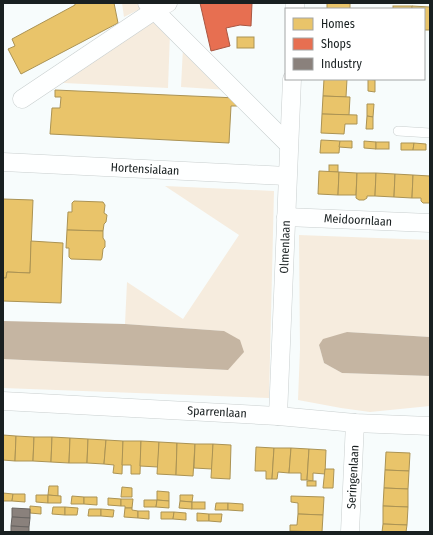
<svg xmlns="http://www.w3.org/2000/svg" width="433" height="535" viewBox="0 0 433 535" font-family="'Fira Sans Condensed',sans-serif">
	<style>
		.green { fill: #f6ecde }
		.water { fill: #c5b5a2 }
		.homes { fill: #e9c46a; stroke: #ab9354 }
		.shops { fill: #e76f51; stroke: #a95743 }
		.industry { fill: #8a817c; stroke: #686461 }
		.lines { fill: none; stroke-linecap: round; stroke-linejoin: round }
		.lane-casing { stroke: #c9cfcf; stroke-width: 10 }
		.street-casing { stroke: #c9cfcf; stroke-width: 19 }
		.lane { stroke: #feffff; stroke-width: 9 }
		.street { stroke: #feffff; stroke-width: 18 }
		.labels { text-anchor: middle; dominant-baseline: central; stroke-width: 4; stroke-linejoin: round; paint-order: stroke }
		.street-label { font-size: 12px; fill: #192021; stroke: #fff }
	</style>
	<rect width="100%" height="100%" fill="#f7fcfc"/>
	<g class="green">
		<path d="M122 3H140L144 7 124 17Z"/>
		<path d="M156 21 170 33 168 88 43 82Z"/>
		<path d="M183 47 228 90 181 87Z"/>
		<path d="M165 186 274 191 269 398 3 388V359L228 370 224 331 125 324 127 282 183 319 239 235Z"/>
		<path d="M299 235 430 240V337L347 332 319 345 324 363 342 373 430 376V406L370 412 341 408 298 400 300 349Z"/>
	</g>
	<g class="water">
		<path d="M3 321 125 324 224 331 240 340 244 352 228 370 3 359Z"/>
		<path d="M347 332 430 337V376L342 373 324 363 319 345 323 339Z"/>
	</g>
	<g class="homes">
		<path d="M75 3H114L118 23 21 74 8 49 15 46 12 39 75 5Z"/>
		<rect x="327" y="3" width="23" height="6"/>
		<rect x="393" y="6" width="19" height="3"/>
		<path d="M412 6 430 7V30H424V9H412Z"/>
		<rect x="237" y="37" width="17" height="11"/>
		<path d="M324 79H347L346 97 323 96Z"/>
		<path d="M368 79 375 80V92L368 91Z"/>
		<path d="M55 90 237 98V106H231L229 143 50 134 52 108H60L61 97H55Z"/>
		<path d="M323 96 350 97 349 115 322 114Z"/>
		<path d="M367 104H374L373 117 367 116Z"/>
		<path d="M322 114 357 115V124H345L344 134 321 133Z"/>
		<path d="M367 116 373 117V129H366Z"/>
		<path d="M321 140 340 141 339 153H320Z"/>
		<path d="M340 141H352V148L339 147Z"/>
		<path d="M364 141 376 142V149L364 148Z"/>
		<rect x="376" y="142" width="13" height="7"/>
		<path d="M401 143H414L413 150H401Z"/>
		<path d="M414 143 426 144V150H413Z"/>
		<rect x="329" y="165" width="9" height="7"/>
		<path d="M319 171 339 172 338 195 318 194Z"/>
		<path d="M339 172 357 173 356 195H338Z"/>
		<path d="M357 173H376L375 196H367V198L364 200H359L356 198Z"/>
		<path d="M376 173 395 174 394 197 375 196Z"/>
		<path d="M395 174 413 175 412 198 394 197Z"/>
		<path d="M413 175 430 176V202L429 203H423L421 201V198H412Z"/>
		<path d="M3 199 33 200 30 273 7 272 6 278H3Z"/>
		<path d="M74 201 103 202 105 205 104 213 107 215 106 222 104 224 103 231 67 230 68 212H72V203Z"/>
		<path d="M67 230 103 231V238L105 241V247L103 249 102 258 101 260 71 259 69 257V248H66Z"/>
		<path d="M31 241 63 243 61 303 3 301V278H6L7 272 30 273Z"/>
		<path d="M3 435 16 436 15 461 3 460Z"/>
		<path d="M16 436 34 437 33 461H15Z"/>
		<path d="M34 437H52L51 462 33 461Z"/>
		<path d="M52 437 70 438 69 463 51 462Z"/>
		<path d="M70 438 88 439 87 463H69Z"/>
		<path d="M88 439 106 440 104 464 87 463Z"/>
		<path d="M106 440 123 441 122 474 113 473 114 465 104 464Z"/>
		<path d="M123 441H141L140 474H131V465H122Z"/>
		<path d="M141 441 159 442 158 467 140 466Z"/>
		<path d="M159 442 177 443 176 475 157 474Z"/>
		<path d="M177 443 195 444 193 476 176 475Z"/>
		<path d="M195 444H213L212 469 194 468Z"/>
		<path d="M213 444 231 445 230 479 211 478Z"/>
		<path d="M256 447 274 448 272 479H266V471H255Z"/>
		<path d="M274 448H291L289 473 278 472 277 479H272Z"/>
		<path d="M291 448 309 449 307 480H301V473H289Z"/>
		<path d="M309 449 326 450 325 474 313 473V481L307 480Z"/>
		<path d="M386 452 410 453 409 471 385 470Z"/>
		<path d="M325 469H334L333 488H323Z"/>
		<path d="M385 470 409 471 408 489 384 488Z"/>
		<rect x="307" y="481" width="9" height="5"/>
		<path d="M49 486H58V496L48 495Z"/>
		<path d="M122 487 132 488V497H121Z"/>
		<path d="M384 488 408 489V507L383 506Z"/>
		<path d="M157 491 169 492V501L157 500Z"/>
		<path d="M3 493 13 494 12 501H3Z"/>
		<path d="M13 494H25V502L12 501Z"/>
		<path d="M36 495H48V503L36 502Z"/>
		<path d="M48 495 61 496V503H48Z"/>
		<path d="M180 495H193L192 502 180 501Z"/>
		<path d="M72 496 84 497V504H71Z"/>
		<path d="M291 496 324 497 323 515 298 514V503L291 502Z"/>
		<path d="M84 497H97V505L84 504Z"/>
		<path d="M108 498 121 499V506L108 505Z"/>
		<path d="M121 499H133L132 508H125V506H121Z"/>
		<path d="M144 500H157L156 507H144Z"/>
		<path d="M157 500 169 501V508L156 507Z"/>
		<path d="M180 501 192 502V509L179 508Z"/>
		<rect x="192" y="502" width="13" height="7"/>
		<path d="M216 503H228V510H215Z"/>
		<path d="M228 503 243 504V511L228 510Z"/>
		<path d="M30 506 41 507V514L30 513Z"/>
		<path d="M383 506 408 507 407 525 383 524Z"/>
		<path d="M53 507H65V515L52 514Z"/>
		<path d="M65 507 78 508 77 515H65Z"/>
		<path d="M125 508H132V510L138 511V518L124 517Z"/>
		<path d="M89 509H101V516H88Z"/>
		<path d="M101 509 114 510 113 517 101 516Z"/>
		<path d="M138 511H149V519L138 518Z"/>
		<path d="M161 512H174L173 519H161Z"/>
		<path d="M174 512 186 513V520L173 519Z"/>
		<path d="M197 513 209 514V521H197Z"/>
		<path d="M209 514H222L221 522 209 521Z"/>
		<path d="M298 514 323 515 322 532 290 531V525H297Z"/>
		<path d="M383 524 407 525 406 532H382Z"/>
	</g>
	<path class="shops" d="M200 3H252L251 26 240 25 226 28 230 46 211 51Z"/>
	<g class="industry">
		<path d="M12 508 30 509V518L12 517Z"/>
		<path d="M12 517 30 518 29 527 11 526Z"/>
		<path d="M11 526 29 527V532H11Z"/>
	</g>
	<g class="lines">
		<g class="lane-casing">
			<path id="lane" d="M398 131 430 133"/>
		</g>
		<g class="street-casing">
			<g id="street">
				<path d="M147 3 288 144"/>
				<path d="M295 9V3"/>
				<path d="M22 99 155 10 168 3"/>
				<path d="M3 162 287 176"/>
				<path d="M286 217 430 223"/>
				<path d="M3 401 278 416 355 423 430 426"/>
				<path d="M278 416 292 79"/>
				<path d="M350 532 355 423"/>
			</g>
		</g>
		<use href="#lane" class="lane"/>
		<use href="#street" class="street"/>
	</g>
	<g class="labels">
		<g class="street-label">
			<text transform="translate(145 169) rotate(3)">Hortensialaan</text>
			<text transform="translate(358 220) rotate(3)">Meidoornlaan</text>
			<text transform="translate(285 247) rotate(-88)">Olmenlaan</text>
			<text transform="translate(217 412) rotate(3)">Sparrenlaan</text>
			<text transform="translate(353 477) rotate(-87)">Seringenlaan</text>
		</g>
	</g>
	<rect width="433" height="535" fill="none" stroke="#192021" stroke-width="8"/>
	<rect x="285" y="8" width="140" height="72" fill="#ffffff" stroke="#a3a6a6"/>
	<rect x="293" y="18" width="20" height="12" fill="#e9c46a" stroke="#a3a6a6"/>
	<text x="321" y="28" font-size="12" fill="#192021">Homes</text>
	<rect x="293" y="38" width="20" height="12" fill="#e76f51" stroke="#a3a6a6"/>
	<text x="321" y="48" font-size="12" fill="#192021">Shops</text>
	<rect x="293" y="58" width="20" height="12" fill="#8a817c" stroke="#a3a6a6"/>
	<text x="321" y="68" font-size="12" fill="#192021">Industry</text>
</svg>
